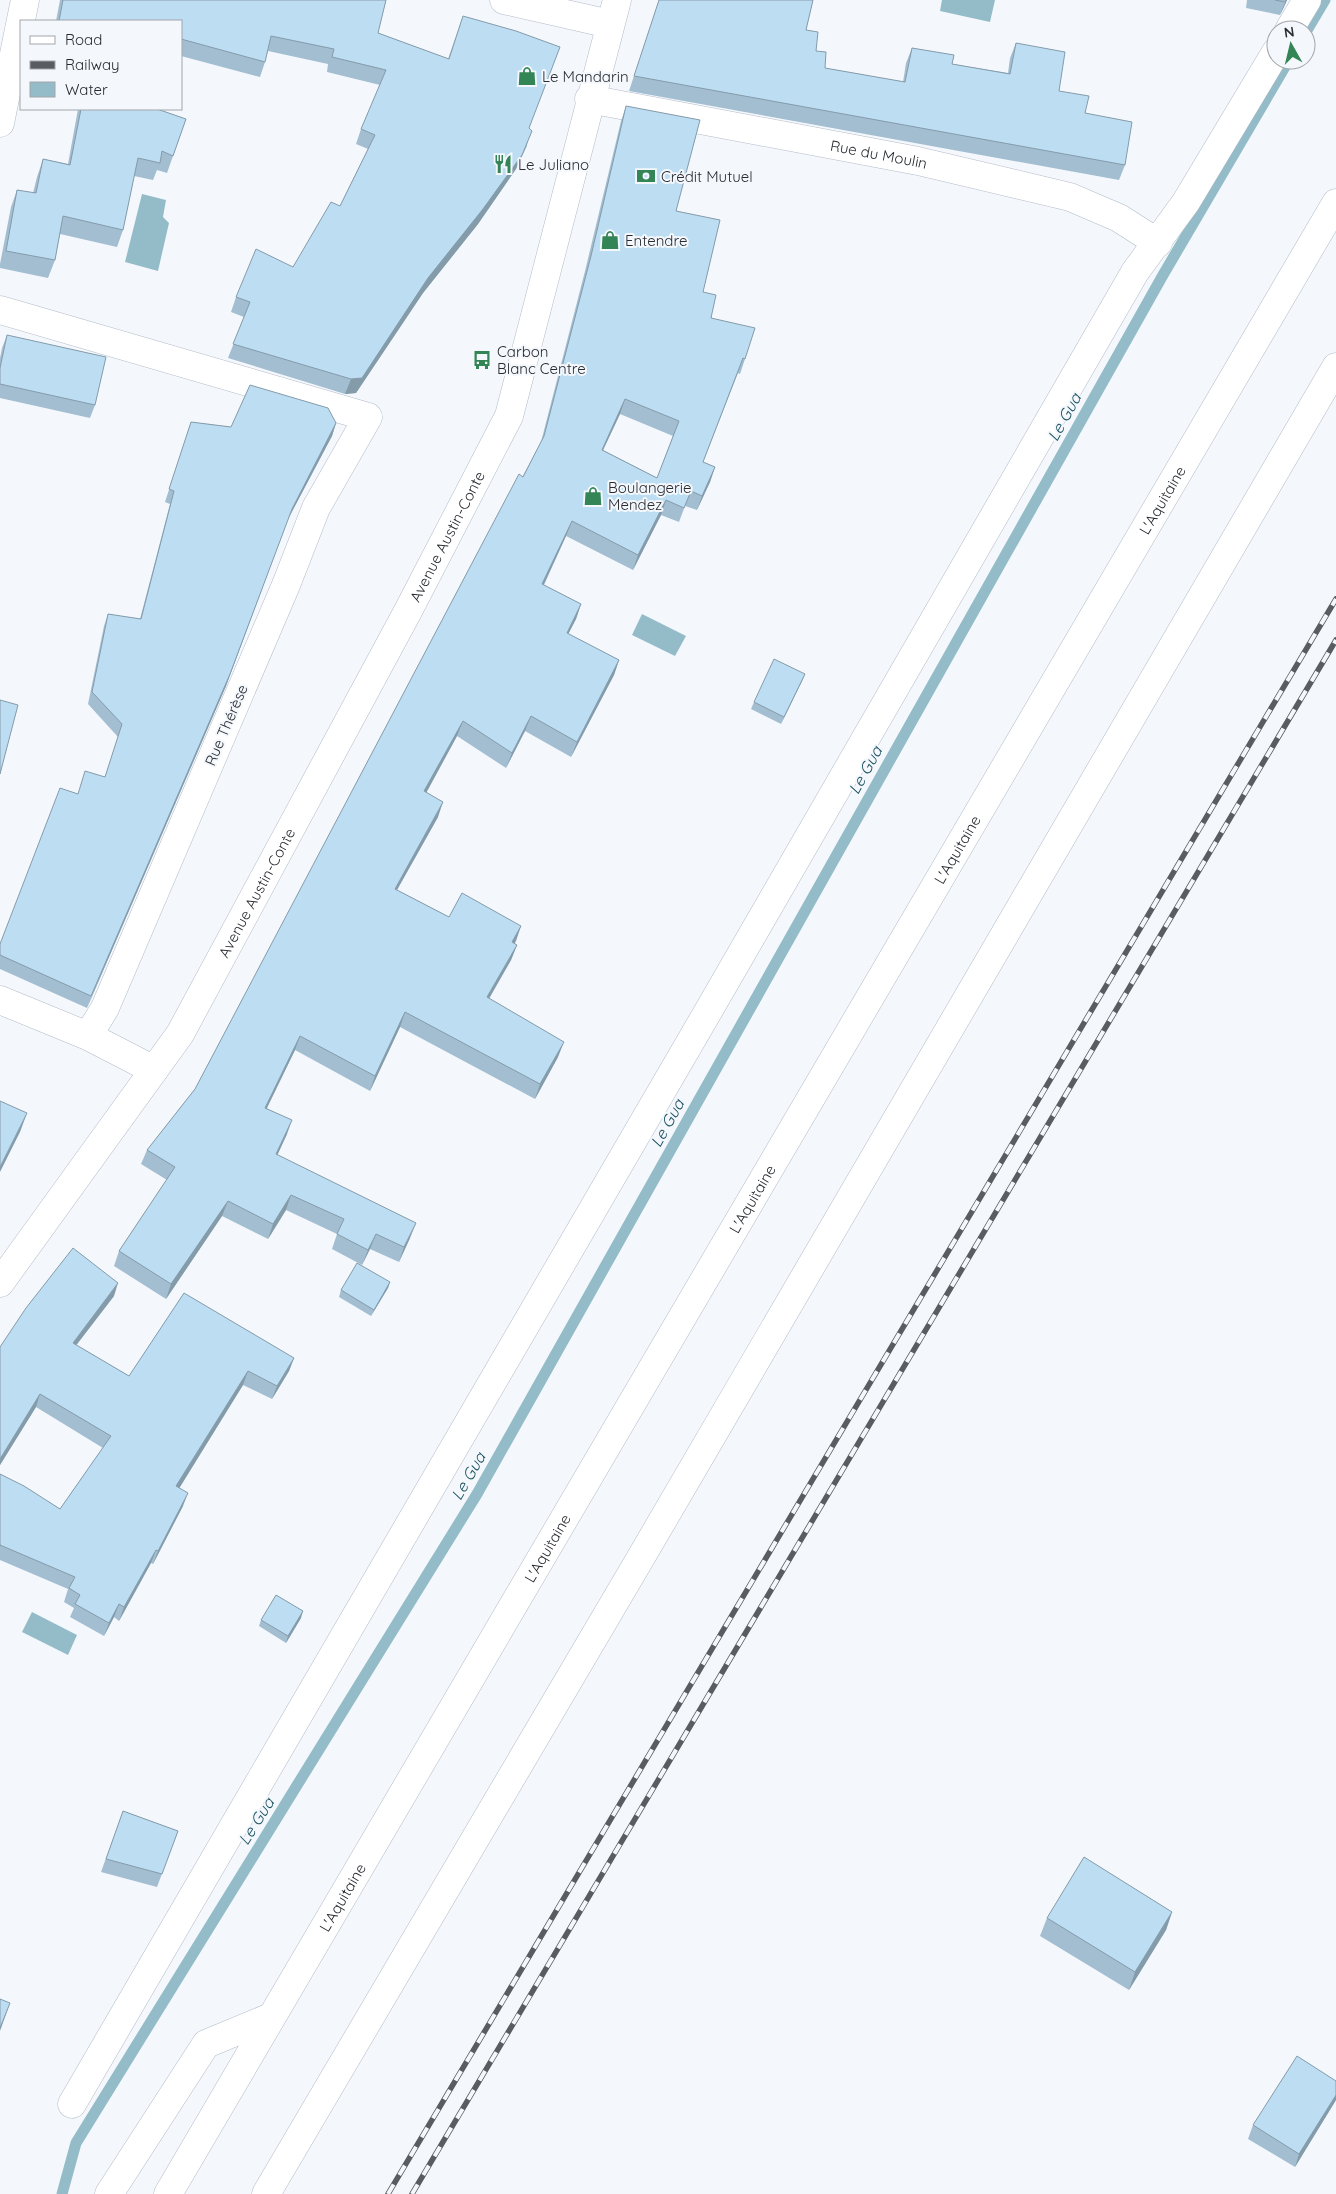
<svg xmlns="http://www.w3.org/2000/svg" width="1336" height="2194" viewBox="0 0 1336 2194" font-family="Quicksand,sans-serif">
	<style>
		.water { fill: #94bcc8 }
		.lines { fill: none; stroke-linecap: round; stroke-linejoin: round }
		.stream { stroke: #94bcc8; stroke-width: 11 }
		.minor-casing { stroke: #b3bbc8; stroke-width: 29 }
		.major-casing { stroke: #b3bbc8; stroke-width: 29 }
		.highway-casing { stroke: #b3bbc8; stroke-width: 29 }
		.minor { stroke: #fff; stroke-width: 28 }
		.major { stroke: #fff; stroke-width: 28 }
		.highway { stroke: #fff; stroke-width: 28 }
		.rail-casing { stroke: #595c61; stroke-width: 5.5 }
		.rail { stroke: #f4f8fd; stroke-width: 4; stroke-dasharray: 11; stroke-linecap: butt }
		.wall { fill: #a3bed1; fill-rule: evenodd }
		.shaded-wall { fill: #849baa }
		.building { fill: #bdddf3; stroke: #849baa; fill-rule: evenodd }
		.labels { text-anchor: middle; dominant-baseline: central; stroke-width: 4; stroke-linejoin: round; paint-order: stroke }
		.poi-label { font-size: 15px; fill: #282b30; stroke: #f4f8fd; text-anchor: start }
		.street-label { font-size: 15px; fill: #282b30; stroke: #f4f8fd }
		.water-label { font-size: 16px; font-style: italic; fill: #1b515f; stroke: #f4f8fd }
	</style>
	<rect width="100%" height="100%" fill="#f4f8fd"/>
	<g class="water">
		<path d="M942 0H995L990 22 940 11Z"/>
		<path d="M142 194 166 200 163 217 169 223 158 271 125 262Z"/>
		<path d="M642 614 686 636 675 656 632 635Z"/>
		<path d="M32 1612 77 1635 68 1655 22 1632Z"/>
	</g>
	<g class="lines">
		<g class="stream">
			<path d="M1306 32 1325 0"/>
			<path d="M62 2194 76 2143 477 1494 1163 275 1289 60"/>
		</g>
		<g class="minor-casing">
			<g id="minor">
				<path d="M504 0 610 24"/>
				<path d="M1289 30 1307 0"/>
				<path id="s1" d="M589 99 918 161 1070 197 1119 218 1158 243"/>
				<path d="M0 123 25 0"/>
				<path d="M0 310 368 417 316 508 286 585 105 1008 88 1036"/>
				<path d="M0 1000 88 1036 154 1070"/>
				<path d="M72 2104 706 1015 1135 272 1186 202 1276 52"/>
			</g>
		</g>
		<g class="major-casing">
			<g id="major">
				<path id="s2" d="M0 1283 180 1034 408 611 509 416 617 0"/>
			</g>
		</g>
		<g class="highway-casing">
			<g id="highway">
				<path d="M109 2194 206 2044 271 2017"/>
				<path id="s3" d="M168 2194 1336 203"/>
				<path d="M266 2194 640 1559 1336 367"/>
			</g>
		</g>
		<use href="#minor" class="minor"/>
		<use href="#major" class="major"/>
		<use href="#highway" class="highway"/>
		<g class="rail-casing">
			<g id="rail">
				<path d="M388 2194 1336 599"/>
				<path d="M412 2194 1336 640"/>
			</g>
		</g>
		<use href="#rail" class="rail"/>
	</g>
	<g class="wall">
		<path d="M60 0H386L378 33 448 59 463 16 529 128 527 146 516 169 478 224 423 293 356 393 345 394 228 358 244 317 231 312 236 297 293 267 340 206 368 149 356 144 361 129 380 85 327 72 328 64 268 51 265 62 260 77 181 56V21H56Z"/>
		<path d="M659 0H813L806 30 825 68 903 82 906 63 912 48 952 64 1008 73 1010 58 1016 43 1059 91 1085 113 1125 165 1119 180 629 91Z"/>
		<path d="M1247 0H1287L1283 9 1280 15 1246 8Z"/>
		<path d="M626 106 676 211 711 318 745 359 740 374 738 373 703 462 715 467 710 482 697 510 685 506 679 522 661 515 633 570 566 536 544 585 581 604 576 619 568 634 619 660 614 675 571 757 525 731 506 768 457 736 426 793 438 817 397 890 449 917 521 926 514 943 517 945 511 960 489 999 558 1057 535 1099 400 1027 370 1091 295 1050 267 1108 287 1134 277 1155 410 1238 399 1262 370 1249 362 1265 332 1249 337 1234 286 1210 268 1239 222 1216 166 1299 114 1266 119 1251 167 1180 141 1164 147 1150 195 1089 541 442 585 271 621 121ZM620 414 673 436 657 478 603 450Z"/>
		<path d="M78 109H157L186 119 167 173 157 170 153 180 134 176 123 230 117 247 60 234 55 260 48 278 0 268V264L11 207 17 190 33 193 37 177 43 159 68 164Z"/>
		<path d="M7 335 95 405 90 418 0 398V358L2 348Z"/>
		<path d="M191 422 231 427 336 423 332 436 287 521 226 686 87 1008 0 969V944L105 777 118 737 88 704 104 626 108 614 140 619 170 504 165 502Z"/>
		<path d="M805 674 802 681 781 724 751 709 754 702Z"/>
		<path d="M390 1282 388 1288 371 1316 339 1297 341 1290Z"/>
		<path d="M114 1296 76 1345 129 1376 294 1358 289 1371 272 1399 243 1385 179 1488 183 1506 153 1564 151 1563 119 1621 114 1617 104 1636 70 1617 74 1608 64 1602 68 1589 0 1560V1474L60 1509 103 1448 36 1407 0 1465V1347Z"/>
		<path d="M301 1618 286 1643 259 1626 261 1620Z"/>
		<path d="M123 1811 178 1831 157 1887 101 1872Z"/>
		<path d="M1172 1912 1166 1930 1129 1990 1040 1936 1047 1918Z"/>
		<path d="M1336 2081V2100L1295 2167 1248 2139 1253 2125Z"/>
	</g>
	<g class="shaded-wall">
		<path d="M1286 0H1287L1283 9 1280 15Z"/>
		<path d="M532 131 516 169 478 224 423 293 356 393 345 394 351 379Z"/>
		<path d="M625 399 620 414 596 465 602 450Z"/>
		<path d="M336 423 332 436 287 521 226 686 87 1008 292 509Z"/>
		<path d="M715 467 710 482 697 510 702 496Z"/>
		<path d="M666 500 661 515 633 570 638 555Z"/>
		<path d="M572 521 566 536 537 599 542 584Z"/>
		<path d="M581 604 576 619 561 648 567 633Z"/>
		<path d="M619 660 614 675 571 757 577 742Z"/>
		<path d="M805 674 802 681 781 724 784 717Z"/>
		<path d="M531 716 525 731 506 768 512 753Z"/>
		<path d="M463 721 457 736 419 806 424 791Z"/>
		<path d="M443 802 438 817 389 904 395 889Z"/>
		<path d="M521 926 516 941 507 957 512 942Z"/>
		<path d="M517 945 511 960 481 1012 487 997Z"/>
		<path d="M405 1012 400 1027 370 1091 375 1076Z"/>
		<path d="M300 1036 295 1050 260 1122 265 1108Z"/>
		<path d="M564 1042 558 1057 535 1099 540 1084Z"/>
		<path d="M27 1113 20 1132 0 1172V1167Z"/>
		<path d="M292 1120 287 1134 271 1169 276 1154Z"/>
		<path d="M291 1195 286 1210 268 1239 273 1224Z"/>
		<path d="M228 1201 222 1216 166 1299 171 1284Z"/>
		<path d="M416 1223 410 1238 399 1262 404 1247Z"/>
		<path d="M376 1234 370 1249 362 1265 368 1250Z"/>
		<path d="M390 1282 388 1288 371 1316 374 1310Z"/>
		<path d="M118 1283 114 1296 68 1356 73 1343Z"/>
		<path d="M294 1358 289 1371 272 1399 277 1386Z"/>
		<path d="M248 1371 243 1385 172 1500 176 1486Z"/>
		<path d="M40 1394 36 1407 0 1465V1459Z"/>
		<path d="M188 1493 183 1506 153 1564 158 1551Z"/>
		<path d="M156 1550 151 1563 119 1621 124 1607Z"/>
		<path d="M119 1604 114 1617 104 1636 109 1623Z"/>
		<path d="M303 1611 301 1618 286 1643 288 1636Z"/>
		<path d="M1172 1912 1166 1930 1129 1990 1135 1972Z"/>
		<path d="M10 2003 0 2031V2028Z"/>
		<path d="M1336 2095V2100L1295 2167 1299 2154Z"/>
	</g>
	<g class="building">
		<path d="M63 0H386L378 33 449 59 463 16 516 31 560 47 529 128 532 131 522 155 483 209 428 278 362 378 351 379 233 344 250 302 236 297 256 249 293 267 331 202 340 206 375 135 361 129 386 70 332 57 334 49 271 36 265 62 181 39V21H59Z"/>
		<path d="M659 0H813L806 30 818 32 816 51 826 52 825 68 905 82 912 48 954 55 952 64 1010 74 1016 43 1065 52 1059 91 1089 96 1085 113 1132 122 1125 165 634 76Z"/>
		<path d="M1275 0H1286L1285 2Z"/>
		<path d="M626 106 700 120 676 211 720 220 703 292 716 295 711 318 755 328 745 359 743 358 703 462 715 467 702 496 691 491 684 508 666 500 638 555 572 521 542 584 581 604 567 633 619 660 577 742 531 716 512 753 463 721 424 791 443 802 395 889 449 917 462 893 521 926 512 942 517 945 487 997 564 1042 540 1084 405 1012 375 1076 300 1036 265 1108 292 1120 276 1154 416 1223 404 1247 376 1234 368 1250 337 1234 344 1219 291 1195 273 1224 228 1201 171 1284 119 1251 175 1167 147 1150 195 1089 519 474 523 477 544 436 591 256ZM625 399 679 421 657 478 602 450Z"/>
		<path d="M81 109H157L186 119 173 156 162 151 160 163 138 158 123 230 63 216 55 260 6 251 17 190 36 193 43 159 70 165Z"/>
		<path d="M7 335 106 357 95 405 0 384V368Z"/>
		<path d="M250 385 328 408 336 423 292 509 230 674 91 996 0 955V944L60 788 78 794 85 771 105 777 122 724 92 692 108 614 141 619 174 491 169 489 191 422 231 427Z"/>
		<path d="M774 659 805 674 784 717 754 702Z"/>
		<path d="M0 700 18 705 0 774Z"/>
		<path d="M0 1101 27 1113 0 1167Z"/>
		<path d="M73 1248 118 1283 73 1343 129 1376 184 1293 294 1358 277 1386 248 1371 176 1486 188 1493 158 1551 156 1550 124 1607 119 1604 109 1623 75 1604 80 1595 69 1588 75 1577 0 1545V1546V1474L24 1486 60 1509 111 1436 40 1394 0 1459V1347L26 1308Z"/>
		<path d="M357 1263 390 1282 374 1310 341 1290Z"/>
		<path d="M276 1595 303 1611 288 1636 261 1620Z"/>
		<path d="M123 1811 178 1831 162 1874 106 1859Z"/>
		<path d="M1084 1857 1172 1912 1135 1972 1047 1918Z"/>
		<path d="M0 1999 10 2003 0 2028Z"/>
		<path d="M1297 2056 1336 2081V2095L1299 2154 1253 2125Z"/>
	</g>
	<defs>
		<g id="shop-bare" transform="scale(1.5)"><path d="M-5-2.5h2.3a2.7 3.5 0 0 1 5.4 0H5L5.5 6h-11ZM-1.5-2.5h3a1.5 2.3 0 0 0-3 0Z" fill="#348556" stroke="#f4f8fd" stroke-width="2.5" paint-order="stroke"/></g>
		<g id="restaurant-bare" transform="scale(1.5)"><path d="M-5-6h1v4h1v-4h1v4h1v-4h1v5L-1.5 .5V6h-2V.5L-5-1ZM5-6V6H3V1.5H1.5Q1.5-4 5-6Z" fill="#348556" stroke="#f4f8fd" stroke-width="2.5" paint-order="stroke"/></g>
		<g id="bank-bare" transform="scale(1.5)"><path d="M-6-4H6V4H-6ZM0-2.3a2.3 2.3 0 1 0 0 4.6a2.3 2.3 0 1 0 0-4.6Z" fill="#348556" stroke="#f4f8fd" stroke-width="2.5" paint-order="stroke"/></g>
		<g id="bus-bare" transform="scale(1.5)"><path d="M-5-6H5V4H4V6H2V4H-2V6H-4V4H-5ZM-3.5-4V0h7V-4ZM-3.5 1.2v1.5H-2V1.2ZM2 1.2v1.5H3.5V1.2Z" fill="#348556" stroke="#f4f8fd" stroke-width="2.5" paint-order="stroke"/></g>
	</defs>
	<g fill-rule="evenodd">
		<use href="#shop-bare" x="527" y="76"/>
		<use href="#restaurant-bare" x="503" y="164"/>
		<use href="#bank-bare" x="646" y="176"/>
		<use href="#shop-bare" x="610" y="240"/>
		<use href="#bus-bare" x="482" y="360"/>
		<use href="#shop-bare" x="593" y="496"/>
	</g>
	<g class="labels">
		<g class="poi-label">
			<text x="542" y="76">Le Mandarin</text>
			<text x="518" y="164">Le Juliano</text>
			<text x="661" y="176">Crédit Mutuel</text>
			<text x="625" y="240">Entendre</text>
			<text x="497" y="351">Carbon<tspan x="497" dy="17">Blanc Centre</tspan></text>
			<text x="608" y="487">Boulangerie<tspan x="608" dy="17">Mendez</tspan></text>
		</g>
		<g class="street-label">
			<text stroke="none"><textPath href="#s1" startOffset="295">Rue du Moulin</textPath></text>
			<text stroke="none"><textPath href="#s3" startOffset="1964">L'Aquitaine</textPath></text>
			<text stroke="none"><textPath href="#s2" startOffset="872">Avenue Austin-Conte</textPath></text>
			<text transform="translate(226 725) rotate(-67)">Rue Thérèse</text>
			<text stroke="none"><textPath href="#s3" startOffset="1559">L'Aquitaine</textPath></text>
			<text stroke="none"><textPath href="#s2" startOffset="468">Avenue Austin-Conte</textPath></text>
			<text stroke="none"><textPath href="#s3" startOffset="1154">L'Aquitaine</textPath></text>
			<text stroke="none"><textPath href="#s3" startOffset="749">L'Aquitaine</textPath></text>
			<text stroke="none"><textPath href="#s3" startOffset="344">L'Aquitaine</textPath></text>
		</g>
		<g class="water-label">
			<text transform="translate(1064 417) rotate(-61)">Le Gua</text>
			<text transform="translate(865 770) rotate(-61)">Le Gua</text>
			<text transform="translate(667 1123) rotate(-61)">Le Gua</text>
			<text transform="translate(468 1476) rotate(-60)">Le Gua</text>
			<text transform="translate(256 1821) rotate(-58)">Le Gua</text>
		</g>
	</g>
	<rect x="20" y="20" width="162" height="90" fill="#f4f8fd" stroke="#a2a6ab"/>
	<rect x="30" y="36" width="25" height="8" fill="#ffffff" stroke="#a2a6ab"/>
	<text x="65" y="45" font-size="15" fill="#282b30">Road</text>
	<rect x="30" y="61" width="25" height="8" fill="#595c61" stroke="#a2a6ab"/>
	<text x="65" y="70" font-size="15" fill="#282b30">Railway</text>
	<rect x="30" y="82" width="25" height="15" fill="#94bcc8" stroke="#a2a6ab"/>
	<text x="65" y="95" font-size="15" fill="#282b30">Water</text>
	<g transform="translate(1291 45) rotate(352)"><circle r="24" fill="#f4f8fd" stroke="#a2a6ab"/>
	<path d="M0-4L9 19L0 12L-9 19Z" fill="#348556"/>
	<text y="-8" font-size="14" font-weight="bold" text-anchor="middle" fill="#282b30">N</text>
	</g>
</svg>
